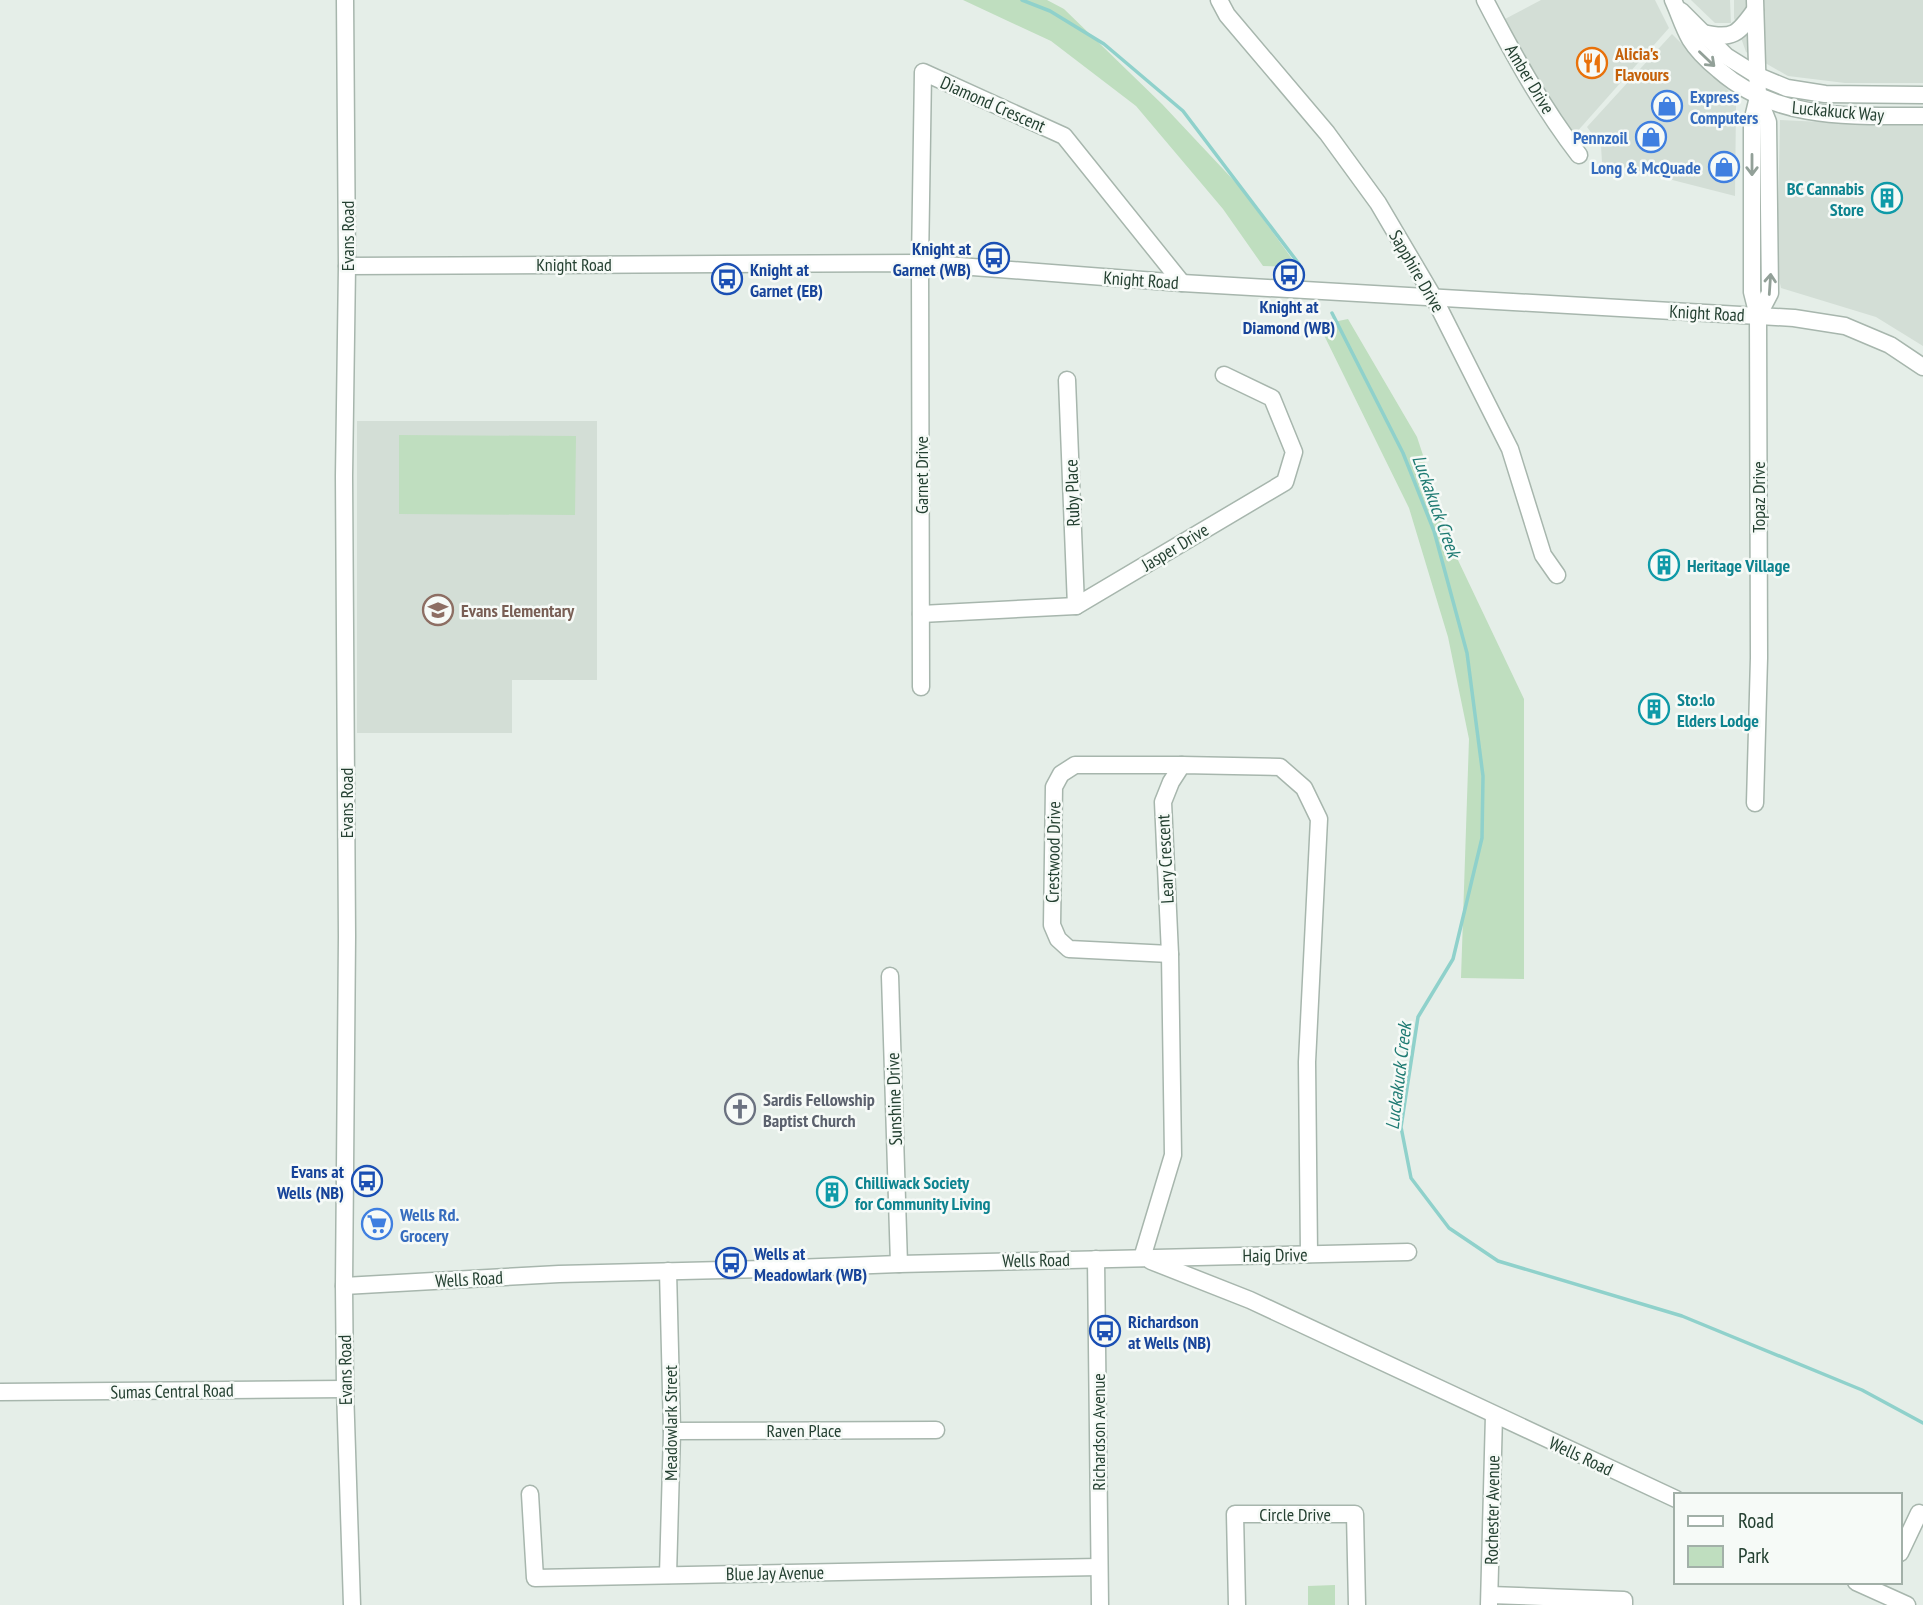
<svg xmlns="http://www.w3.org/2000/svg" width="1923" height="1605" viewBox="0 0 1923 1605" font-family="'PT Sans Narrow',sans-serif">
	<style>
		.built { fill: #d3ded6 }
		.green { fill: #bfdebf }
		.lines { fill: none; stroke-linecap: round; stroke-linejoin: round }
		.stream { stroke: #8fd1cb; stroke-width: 3.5 }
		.minor-casing { stroke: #a7b6ad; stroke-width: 19 }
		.minor { stroke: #fff; stroke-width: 16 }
		.oneway { stroke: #92a098 }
		.labels { text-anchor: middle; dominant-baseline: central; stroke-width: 5; stroke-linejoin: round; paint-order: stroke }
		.food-label { font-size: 18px; font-weight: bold; fill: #c56008; stroke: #f6faf7; text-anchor: start }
		.street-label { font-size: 18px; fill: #244031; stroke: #f6faf7 }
		.shop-label { font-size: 18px; font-weight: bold; fill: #366cbe; stroke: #f6faf7; text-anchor: start }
		.culture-label { font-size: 18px; font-weight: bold; fill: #0d838f; stroke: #f6faf7; text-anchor: start }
		.transit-label { font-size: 18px; font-weight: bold; fill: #164399; stroke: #f6faf7; text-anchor: start }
		.education-label { font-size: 18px; font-weight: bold; fill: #785e54; stroke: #f6faf7; text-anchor: start }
		.worship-label { font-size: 18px; font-weight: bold; fill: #5b616d; stroke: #f6faf7; text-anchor: start }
		.water-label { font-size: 19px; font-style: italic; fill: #1f7b73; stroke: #f6faf7 }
	</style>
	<rect width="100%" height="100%" fill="#e5eee8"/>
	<g class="built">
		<path d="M1541 0H1655L1669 28 1575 134 1551 104 1532 71 1505 19Z"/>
		<path d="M1691 0H1730L1731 23H1715Z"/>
		<path d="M1734 0H1923V83H1845L1788 76 1746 52 1734 18Z"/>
		<path d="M1672 34 1733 95 1736 105 1735 196 1602 162 1601 146 1587 127Z"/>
		<path d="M1780 120 1865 124 1923 125V346L1876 317 1781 288 1777 269Z"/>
		<path d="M357 421H597V680H512V733H357Z"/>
	</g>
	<g class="green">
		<path d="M963 0H1047L1064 9 1162 104 1239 186 1298 267 1263 266 1223 209 1136 106 1051 41Z"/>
		<path d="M1348 319 1417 437 1457 558 1524 699V979L1461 978 1469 739 1448 637 1409 508 1319 325Z"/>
		<path d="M399 435 576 436 575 515 399 514Z"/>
		<path d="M1335 1585V1605H1308V1586Z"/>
	</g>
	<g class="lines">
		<g class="stream">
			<path d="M1022 0 1050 11 1104 44 1183 111 1299 264"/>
			<path d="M1332 313 1403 453 1434 531 1467 653 1483 776 1482 838 1453 959 1418 1017 1401 1127 1411 1178 1449 1228 1498 1261 1682 1316 1862 1390 1923 1423"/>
		</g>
		<g class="minor-casing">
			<g id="minor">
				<path d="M345 0 347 266 344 476 347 936 344 1286 345 1389 352 1605"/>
				<path d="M1219 0 1227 15 1327 133 1378 203 1434 298 1510 449 1543 555 1557 575"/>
				<path d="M1485 0C1513 54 1542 107 1579 155"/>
				<path d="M1673 0C1679 13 1683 27 1690 39 1698 52 1708 61 1719 70 1777 121 1850 116 1923 116"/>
				<path d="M1755 0 1758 97 1752 122V292L1758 316 1759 658 1755 803"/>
				<path d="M1681 11 1726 56 1758 76 1787 88 1825 94 1923 95"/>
				<path d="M1703 33C1733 40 1738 34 1755 10"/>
				<path d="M347 266 920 263 1182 283 1794 318 1845 326 1890 345 1923 367"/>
				<path d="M1758 316 1770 293 1768 122 1758 97"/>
				<path d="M1067 380 1076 606"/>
				<path d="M921 614 1076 606 1285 482 1294 452 1272 398 1224 375"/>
				<path d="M921 687 920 263 923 72 1064 136 1182 283"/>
				<path d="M1170 954 1069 949 1058 939 1052 925 1054 787 1061 774 1075 765H1182"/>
				<path d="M890 976 899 1264"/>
				<path d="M1142 1258 1173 1155 1170 954 1163 802 1171 782 1182 765 1280 767 1304 788 1319 819 1307 1062 1309 1254"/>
				<path d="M1096 1259 1100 1605"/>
				<path d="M1151 1261 1250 1300 1676 1499"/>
				<path d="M668 1271 672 1431 668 1575"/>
				<path d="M344 1286 559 1274 769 1269 899 1264 1408 1252"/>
				<path d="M0 1392 345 1389"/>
				<path d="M672 1431 936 1430"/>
				<path d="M530 1494 535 1578 1099 1567"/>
				<path d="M1900 1553 1919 1513"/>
				<path d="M1856 1582 1907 1605"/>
				<path d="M1490 1595 1624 1600V1605"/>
				<path d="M1237 1605 1235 1514H1355L1357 1605"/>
				<path d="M1489 1605 1494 1415"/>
			</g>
		</g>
		<use href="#minor" class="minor"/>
	</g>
	<defs><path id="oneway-shaft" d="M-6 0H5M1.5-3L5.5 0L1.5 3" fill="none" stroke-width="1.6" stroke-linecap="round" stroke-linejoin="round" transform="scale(1.75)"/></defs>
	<g class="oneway">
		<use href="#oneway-shaft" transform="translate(1707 59) rotate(44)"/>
		<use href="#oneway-shaft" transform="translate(1752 165) rotate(90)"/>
		<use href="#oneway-shaft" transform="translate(1770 284) rotate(-86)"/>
	</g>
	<defs>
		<g id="restaurant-ring" transform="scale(1.575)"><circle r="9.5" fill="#f6faf7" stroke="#e8710a" stroke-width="1.5"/><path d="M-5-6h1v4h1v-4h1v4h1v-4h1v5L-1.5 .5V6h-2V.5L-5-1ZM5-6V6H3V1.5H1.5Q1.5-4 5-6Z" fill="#e8710a"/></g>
		<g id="shop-ring" transform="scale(1.575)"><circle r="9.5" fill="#f6faf7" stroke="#3f7fe0" stroke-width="1.5"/><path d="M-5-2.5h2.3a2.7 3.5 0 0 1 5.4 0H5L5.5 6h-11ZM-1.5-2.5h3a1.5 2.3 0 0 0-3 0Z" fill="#3f7fe0"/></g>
		<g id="building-ring" transform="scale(1.575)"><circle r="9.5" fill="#f6faf7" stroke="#0f9aa8" stroke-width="1.5"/><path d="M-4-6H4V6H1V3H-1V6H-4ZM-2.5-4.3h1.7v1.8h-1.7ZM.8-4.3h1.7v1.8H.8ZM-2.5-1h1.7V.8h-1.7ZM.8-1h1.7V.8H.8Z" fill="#0f9aa8"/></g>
		<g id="bus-ring" transform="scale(1.575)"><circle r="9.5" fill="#f6faf7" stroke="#1a4fb4" stroke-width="1.5"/><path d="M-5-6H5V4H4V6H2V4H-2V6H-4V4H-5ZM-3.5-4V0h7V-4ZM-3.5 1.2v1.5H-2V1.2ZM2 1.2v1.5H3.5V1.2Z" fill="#1a4fb4"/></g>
		<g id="school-ring" transform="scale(1.575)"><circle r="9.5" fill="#f6faf7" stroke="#8d6e63" stroke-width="1.5"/><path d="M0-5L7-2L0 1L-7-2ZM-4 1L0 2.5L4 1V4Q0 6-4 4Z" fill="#8d6e63"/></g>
		<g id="church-ring" transform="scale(1.575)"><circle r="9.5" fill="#f6faf7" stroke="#6b7280" stroke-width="1.5"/><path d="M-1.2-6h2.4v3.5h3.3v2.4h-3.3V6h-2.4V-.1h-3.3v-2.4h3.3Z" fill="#6b7280"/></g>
		<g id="supermarket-ring" transform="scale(1.575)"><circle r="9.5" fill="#f6faf7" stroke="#3f7fe0" stroke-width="1.5"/><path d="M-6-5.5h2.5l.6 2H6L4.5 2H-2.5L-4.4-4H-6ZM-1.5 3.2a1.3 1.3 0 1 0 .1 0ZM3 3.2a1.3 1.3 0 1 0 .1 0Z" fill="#3f7fe0"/></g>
	</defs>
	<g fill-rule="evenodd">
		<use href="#restaurant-ring" x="1592" y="63"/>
		<use href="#shop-ring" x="1667" y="106"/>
		<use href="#shop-ring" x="1651" y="137"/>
		<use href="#shop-ring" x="1724" y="167"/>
		<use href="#building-ring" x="1887" y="198"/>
		<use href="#bus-ring" x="994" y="258"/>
		<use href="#bus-ring" x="1289" y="275"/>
		<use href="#bus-ring" x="727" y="279"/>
		<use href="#building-ring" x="1664" y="565"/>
		<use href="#school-ring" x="438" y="610"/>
		<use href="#building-ring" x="1654" y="709"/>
		<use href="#church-ring" x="740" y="1109"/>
		<use href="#bus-ring" x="367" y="1181"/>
		<use href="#building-ring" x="832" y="1192"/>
		<use href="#supermarket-ring" x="377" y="1224"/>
		<use href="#bus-ring" x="731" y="1263"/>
		<use href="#bus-ring" x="1105" y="1331"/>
	</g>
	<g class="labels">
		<g class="food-label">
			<text x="1615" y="53">Alicia's<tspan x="1615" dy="21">Flavours</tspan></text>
		</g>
		<g class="street-label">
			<text transform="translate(1530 79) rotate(59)">Amber Drive</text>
			<text transform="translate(993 104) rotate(24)">Diamond Crescent</text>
			<text transform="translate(1838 111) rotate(5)">Luckakuck Way</text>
			<text transform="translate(347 236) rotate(-90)">Evans Road</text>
			<text x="574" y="264">Knight Road</text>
			<text transform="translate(1417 271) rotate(60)">Sapphire Drive</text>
			<text transform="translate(1141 280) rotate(4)">Knight Road</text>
			<text transform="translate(1707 313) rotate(3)">Knight Road</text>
			<text transform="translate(921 475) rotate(-90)">Garnet Drive</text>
			<text transform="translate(1072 493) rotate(-92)">Ruby Place</text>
			<text transform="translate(1758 497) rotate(-90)">Topaz Drive</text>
			<text transform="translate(1175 547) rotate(-31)">Jasper Drive</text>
			<text transform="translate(346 803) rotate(-90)">Evans Road</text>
			<text transform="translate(1053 852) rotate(-89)">Crestwood Drive</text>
			<text transform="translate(1165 859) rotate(-93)">Leary Crescent</text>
			<text transform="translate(894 1099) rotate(-92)">Sunshine Drive</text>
			<text transform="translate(1275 1255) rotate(-1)">Haig Drive</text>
			<text transform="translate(1036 1260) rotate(-1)">Wells Road</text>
			<text transform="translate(469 1279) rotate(-3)">Wells Road</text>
			<text transform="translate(345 1370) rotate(-91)">Evans Road</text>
			<text transform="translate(172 1391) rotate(-1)">Sumas Central Road</text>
			<text transform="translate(670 1423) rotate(-90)">Meadowlark Street</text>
			<text x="804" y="1430">Raven Place</text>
			<text transform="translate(1098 1432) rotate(-90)">Richardson Avenue</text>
			<text transform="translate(1581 1456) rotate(25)">Wells Road</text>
			<text transform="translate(1492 1510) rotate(-89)">Rochester Avenue</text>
			<text x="1295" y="1514">Circle Drive</text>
			<text transform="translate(775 1573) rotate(-1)">Blue Jay Avenue</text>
		</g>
		<g class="shop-label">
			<text x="1690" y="96">Express<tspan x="1690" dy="21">Computers</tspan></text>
			<text x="1628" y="137" text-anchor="end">Pennzoil</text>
			<text x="1701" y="167" text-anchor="end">Long &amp; McQuade</text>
			<text x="400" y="1214">Wells Rd.<tspan x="400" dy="21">Grocery</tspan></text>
		</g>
		<g class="culture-label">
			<text x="1864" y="188" text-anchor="end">BC Cannabis<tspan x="1864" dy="21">Store</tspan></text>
			<text x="1687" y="565">Heritage Village</text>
			<text x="1677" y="699">Sto:lo<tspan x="1677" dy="21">Elders Lodge</tspan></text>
			<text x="855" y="1182">Chilliwack Society<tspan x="855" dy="21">for Community Living</tspan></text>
		</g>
		<g class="transit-label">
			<text x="971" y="248" text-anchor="end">Knight at<tspan x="971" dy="21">Garnet (WB)</tspan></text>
			<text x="750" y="269">Knight at<tspan x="750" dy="21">Garnet (EB)</tspan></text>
			<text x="1289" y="306" text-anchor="middle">Knight at<tspan x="1289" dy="21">Diamond (WB)</tspan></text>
			<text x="344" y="1171" text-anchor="end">Evans at<tspan x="344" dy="21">Wells (NB)</tspan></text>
			<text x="754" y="1253">Wells at<tspan x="754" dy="21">Meadowlark (WB)</tspan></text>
			<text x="1128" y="1321">Richardson<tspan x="1128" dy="21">at Wells (NB)</tspan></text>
		</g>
		<g class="education-label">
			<text x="461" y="610">Evans Elementary</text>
		</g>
		<g class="worship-label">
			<text x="763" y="1099">Sardis Fellowship<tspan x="763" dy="21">Baptist Church</tspan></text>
		</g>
		<g class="water-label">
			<text transform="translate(1437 506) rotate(70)">Luckakuck Creek</text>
			<text transform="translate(1398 1076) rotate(-83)">Luckakuck Creek</text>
		</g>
	</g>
	<rect x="1674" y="1493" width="228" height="91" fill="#f6faf7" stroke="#a2b0a8" stroke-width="2"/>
	<rect x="1688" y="1516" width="35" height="10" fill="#ffffff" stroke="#a2b0a8" stroke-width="2"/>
	<text x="1738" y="1528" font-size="21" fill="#244031">Road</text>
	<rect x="1688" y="1546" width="35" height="21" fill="#bfdebf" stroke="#a2b0a8" stroke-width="2"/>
	<text x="1738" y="1563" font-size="21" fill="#244031">Park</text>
</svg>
